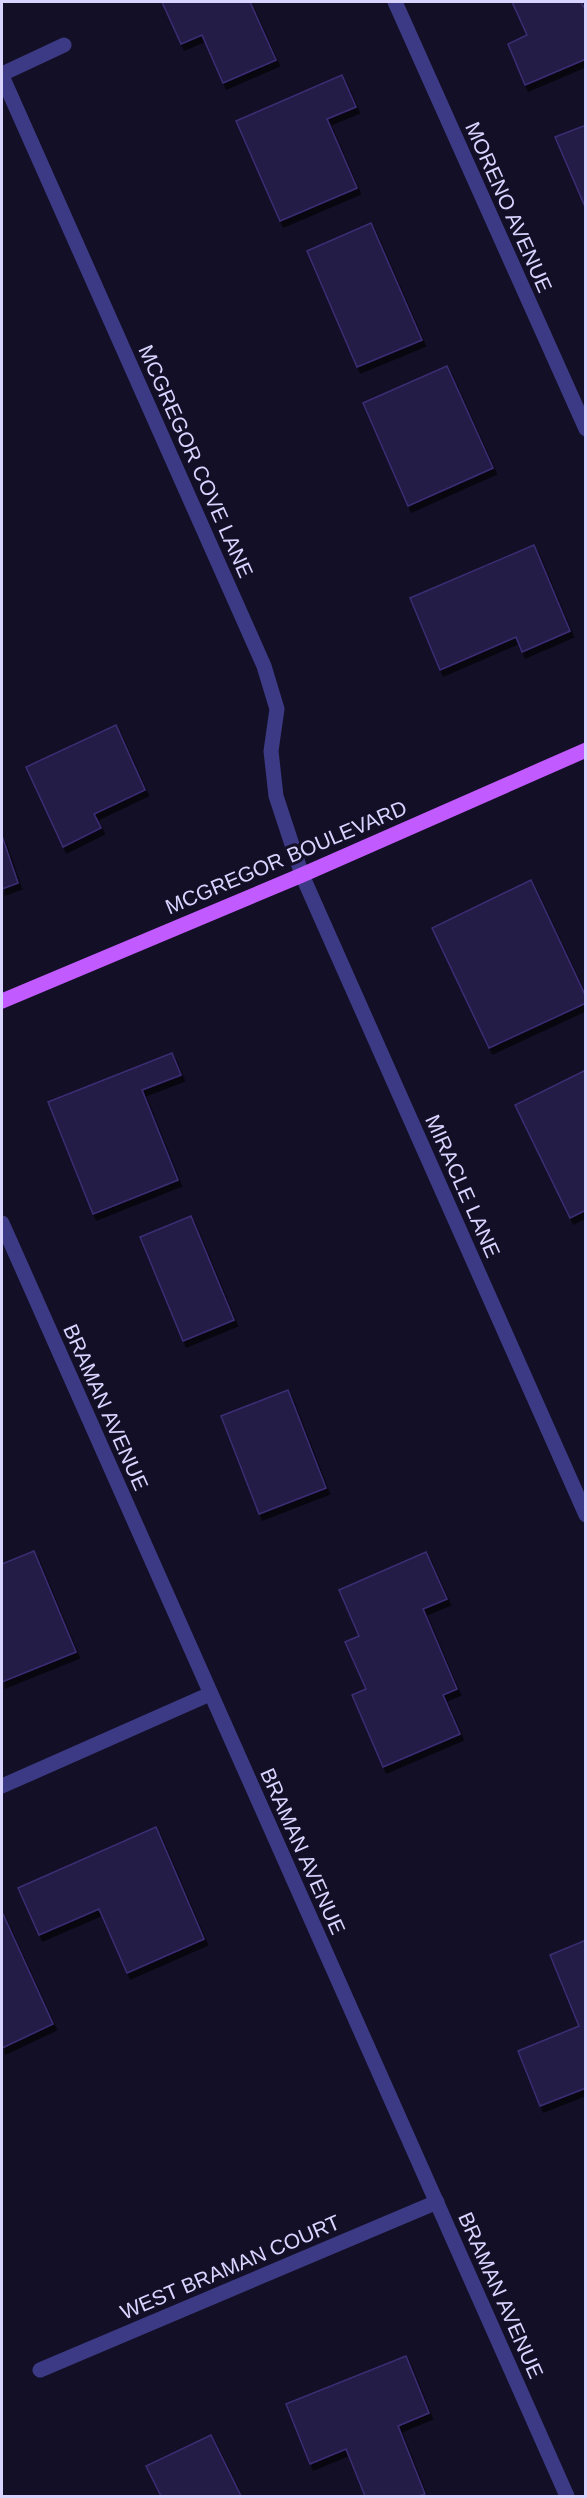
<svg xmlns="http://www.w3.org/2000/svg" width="587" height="2498" viewBox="0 0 587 2498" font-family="Arial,sans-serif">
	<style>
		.building { fill: #241b47; stroke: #3b2d73; stroke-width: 1.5; filter: url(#shadow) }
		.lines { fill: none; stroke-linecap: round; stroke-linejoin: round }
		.minor { stroke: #3d3a85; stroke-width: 15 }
		.major { stroke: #c25bff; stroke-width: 15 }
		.labels { text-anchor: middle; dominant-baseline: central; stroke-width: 6; stroke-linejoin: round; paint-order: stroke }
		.street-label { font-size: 21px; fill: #d9d4ff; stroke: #130f26 }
	</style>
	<defs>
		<filter id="shadow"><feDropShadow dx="3.5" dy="6" stdDeviation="0" flood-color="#0009"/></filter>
	</defs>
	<rect width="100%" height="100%" fill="#130f26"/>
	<g class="building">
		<path d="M162 2H250L276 60 223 83 202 35 181 44Z"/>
		<path d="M512 2H581L586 11V59L525 85 508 44 527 35Z"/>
		<path d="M342 75 356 107 327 119 357 188 280 221 236 121Z"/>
		<path d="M586 125V209L555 137Z"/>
		<path d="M371 223 422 340 357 367 307 251Z"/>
		<path d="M447 366 493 468 408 506 363 403Z"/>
		<path d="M534 545 570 631 522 652 516 637 440 670 410 598Z"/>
		<path d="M116 725 145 790 94 814 101 828 63 847 26 767Z"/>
		<path d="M2 836 18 883 2 889Z"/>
		<path d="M531 880 586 997V1003L489 1048 432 928Z"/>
		<path d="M172 1053 181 1075 142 1090 178 1180 93 1214 48 1102Z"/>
		<path d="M586 1070V1210L570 1218 515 1105Z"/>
		<path d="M191 1216 234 1320 183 1341 140 1237Z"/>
		<path d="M288 1390 326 1488 259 1514 221 1416Z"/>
		<path d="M34 1551 76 1652 2 1682V1564Z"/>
		<path d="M426 1552 447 1599 423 1609 457 1689 443 1695 460 1734 383 1767 352 1695 366 1689 345 1642 359 1636 339 1590Z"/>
		<path d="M156 1827 204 1939 127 1973 99 1909 39 1935 18 1888Z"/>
		<path d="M2 1912 53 2024 2 2048Z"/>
		<path d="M586 1940V2088L540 2106 518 2051 579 2026 550 1955Z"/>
		<path d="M406 2356 429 2413 398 2426 425 2494 418 2496H365L346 2449 310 2464 286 2404Z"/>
		<path d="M211 2435 241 2496H161L146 2466Z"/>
	</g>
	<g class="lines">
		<g class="minor">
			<path d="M395 2 586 429"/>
			<path d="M2 74 64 45"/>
			<path d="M2 76 264 666 277 709 271 751 276 796 302 875 586 1515"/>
			<path d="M2 1223 567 2496"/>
			<path d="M2 1786 210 1694"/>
			<path d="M40 2370 437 2202"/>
		</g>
		<path class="major" d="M2 1001 302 875 586 750"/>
	</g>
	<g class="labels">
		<g class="street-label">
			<text transform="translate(509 207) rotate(66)">MORENO AVENUE</text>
			<text transform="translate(196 461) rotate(66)">MCGREGOR COVE LANE</text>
			<text transform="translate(286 857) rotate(-23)">MCGREGOR BOULEVARD</text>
			<text transform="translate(463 1186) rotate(66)">MIRACLE LANE</text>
			<text transform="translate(106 1407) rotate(66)">BRAMAN AVENUE</text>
			<text transform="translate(303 1851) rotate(66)">BRAMAN AVENUE</text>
			<text transform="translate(230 2267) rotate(-23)">WEST BRAMAN COURT</text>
			<text transform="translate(501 2295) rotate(66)">BRAMAN AVENUE</text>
		</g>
	</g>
	<rect width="587" height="2498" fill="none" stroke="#d9d4ff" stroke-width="6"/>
</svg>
